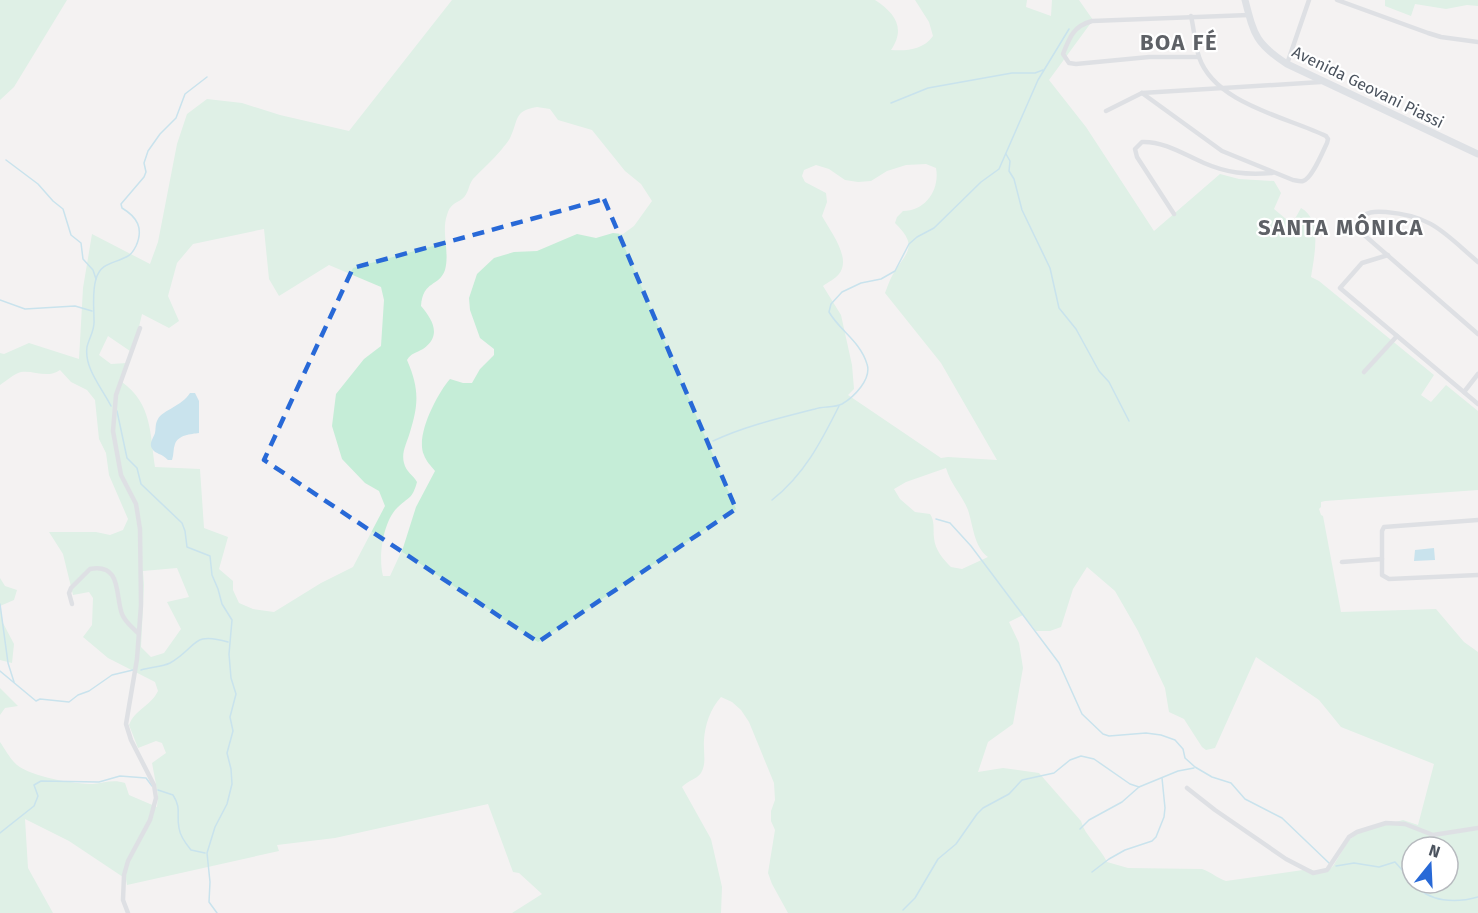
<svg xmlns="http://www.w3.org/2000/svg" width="1478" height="913" viewBox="0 0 1478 913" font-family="'Fira Sans',sans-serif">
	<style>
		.green { fill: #c5edd7; fill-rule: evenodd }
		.water { fill: #95d0e6 }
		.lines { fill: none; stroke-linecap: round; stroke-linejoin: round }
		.stream { stroke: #95d0e6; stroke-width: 1.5 }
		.minor { stroke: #c4cbd2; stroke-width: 4.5 }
		.secondary { stroke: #c4ccd6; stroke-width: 7 }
		.marked { fill: none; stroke: #2869d7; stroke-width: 4.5; stroke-dasharray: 12 8; stroke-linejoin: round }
		.labels { text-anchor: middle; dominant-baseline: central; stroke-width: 4.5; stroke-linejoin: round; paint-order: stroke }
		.street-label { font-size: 16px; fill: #4b535e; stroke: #fff }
		.district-label { font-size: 22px; font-weight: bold; letter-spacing: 1.5px; fill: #5e6166; stroke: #fff }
	</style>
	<rect width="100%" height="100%" fill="#f4f2f2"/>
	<g class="green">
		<path d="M0 0H67L14 87 0 100Z"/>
		<path d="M452 0H875C895 13 906 28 891 50 907 51 923 50 933 36L929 22 915 0H1027L1026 7 1051 16 1052 0H1079L1093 20 1049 80 1086 127 1154 231 1220 174 1239 179 1274 181 1281 193 1274 209 1292 224 1301 208C1323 220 1314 257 1311 277L1319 281 1434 375 1421 395 1431 402 1446 385 1478 411V490L1325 501 1321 502V507L1319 509 1321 515 1323 516 1341 612 1436 609 1464 642 1478 652V913H788L772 884 768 873 775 830 771 821V811L775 800 774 783 749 722 741 710 732 702 721 697C710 709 705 725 704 740 703 752 707 763 701 773 697 779 687 781 682 787L711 839 722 887 721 913H512L542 894 519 873 513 872 488 804 335 838 277 845 279 851 127 885 126 879 69 841 25 819 28 868 53 913H0V742C5 749 10 759 17 765 32 777 74 784 93 784 105 783 113 779 125 783L129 795 157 807 158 795 152 763 166 753 162 743 156 741 138 748 129 725C135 709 150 707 158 691L155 682 108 658 83 637 92 625 93 598 89 592 73 595 63 554 49 532H96L110 535 123 530 128 519 109 475 106 453 99 439 95 400 87 390 71 382 60 370C47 379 34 370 21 372 15 373 6 381 0 385V353L4 354 29 343 79 359 83 288 92 234 150 264 158 242 177 144 187 114 207 99 242 103 280 115 349 131ZM537 107 550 109 558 120 592 130 625 171 641 184 652 201 634 226 623 234 613 233 596 238 577 234 537 251 514 252 494 258 477 274 469 298 470 310 480 338 494 349V355L480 369 472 383H463L450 379C437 394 415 436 424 455 426 461 431 466 435 471L416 507 403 548 390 576H383C378 557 383 522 397 508 409 496 412 500 417 482 413 475 406 472 404 463 401 452 407 443 410 432 419 403 419 388 407 360 411 353 416 353 423 349 442 336 433 320 421 306 423 280 439 287 445 270 450 252 441 232 447 215 450 204 455 204 462 199 469 194 468 185 473 179 482 169 493 160 502 149 504 146 508 142 510 138 519 120 513 111 537 107ZM926 164 936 168C940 189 926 211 903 211L897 217 895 223C917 245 909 250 895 271 890 278 888 286 885 293L941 363 997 460 948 457 941 458 848 395 854 389 852 365 841 315 823 286C828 282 835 279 839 274 852 258 830 231 822 216L827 202 826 193 805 182 802 176 804 170 816 165 829 169 845 180 858 182 871 181 887 171 906 165ZM264 229 269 279 279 296 329 265 381 287 384 300 381 346 364 359 336 394 332 426 342 459 365 483 379 491 385 506 353 567 321 583 274 612 253 609 239 603 233 590V581L219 569 228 537 204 528 200 469 155 467C150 433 152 404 122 382L127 363 111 364 99 355 108 336 130 351 134 348 142 314 169 328 179 321 168 296 177 263 193 244ZM946 468C951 485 962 495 968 510 973 525 974 547 988 557L962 569 951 567C943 559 935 550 934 538 933 529 935 521 930 514L915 512 900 499 894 489 906 482ZM1087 567 1115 591 1138 631 1165 688 1169 712 1184 719 1202 747 1206 750 1215 748 1256 657 1319 700 1341 727 1434 764 1418 825 1403 820 1360 832 1349 840 1333 866 1326 872H1317L1310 869 1226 881C1217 878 1211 872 1202 869L1128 868 1107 862C1100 847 1085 836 1081 821L1039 773 1003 768 978 772 988 742 1013 724 1023 668 1019 643 1009 622 1023 615 1036 631H1050L1061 627 1073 589ZM177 568 189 597 167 602 181 629 164 653 151 657 141 647 144 585 143 571ZM1412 847H1448V883H1412Z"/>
		<path d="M1385 0H1478V6L1467 5 1446 9 1415 4 1411 16 1385 6Z"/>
		<path d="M0 578 5 586 17 590 14 600 0 606 3 623 14 644 12 663 0 660Z"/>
		<path d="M0 688 18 706 5 708 0 715Z"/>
	</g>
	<g class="water">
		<path d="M190 393H195L199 401V433C191 434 178 435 175 444 173 449 174 454 172 460H168C161 453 156 454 153 450 148 444 153 439 155 433 156 428 155 424 158 419 163 410 182 406 190 393Z"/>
		<path d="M1434 548 1435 560 1414 561 1415 550Z"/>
	</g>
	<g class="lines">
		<g class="stream">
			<path d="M891 103 928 88 1012 73H1035L1043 70"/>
			<path d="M1006 154 1010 161 1009 171 1014 179 1022 210 1050 268 1059 308 1076 329 1099 371 1109 382 1129 421"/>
			<path d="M6 160 38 184 53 201 63 209 71 235 81 243 83 259 93 270 96 279"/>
			<path d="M0 300 25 309 75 306 92 311"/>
			<path d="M111 406C102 388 84 368 87 347 89 338 95 330 94 320 94 307 92 292 96 279 101 262 114 264 128 256 132 254 134 250 136 246 144 228 137 217 122 208L121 204 144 177 146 172 144 163 148 151 160 134 176 118 185 94 207 77"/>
			<path d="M117 411 127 458 137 468 141 484 182 523 185 531 187 547 210 556 212 575 218 589 222 604 232 620 229 654 231 678 236 694 230 717 233 731 227 753 231 769 232 784 227 804 215 827 207 853 210 882 209 902 217 913"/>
			<path d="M713 441C745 426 780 418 815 409 823 406 834 408 842 404 854 397 872 379 867 364 860 341 840 331 829 312L831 304 842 292 861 283 881 279 895 271 909 244 917 237 934 228 981 182 999 169 1038 80 1069 29"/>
			<path d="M772 500C804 475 821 442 839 406"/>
			<path d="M936 519 950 523 971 546 1059 663 1082 714 1103 734 1109 736 1146 733 1161 735 1175 740 1183 749 1185 758 1195 767 1212 777 1231 783 1245 799 1282 818 1329 863"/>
			<path d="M0 604 8 663 14 682"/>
			<path d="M141 670C150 667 162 667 170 663 198 647 191 631 228 642"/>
			<path d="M0 671 36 701 40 699 69 702 78 695 89 691 112 675 133 670"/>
			<path d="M158 790 173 795C182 809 176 814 179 828 180 836 186 844 191 850L205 853"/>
			<path d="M1080 829 1089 820 1122 802 1139 787 1178 771 1194 768"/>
			<path d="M0 833 34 806 38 796 34 785 41 781 99 782 120 776 146 778 152 786"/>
			<path d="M1336 866 1354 863 1379 867 1395 862 1412 881"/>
			<path d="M1092 872 1109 859 1125 850 1152 841 1156 837 1164 817 1165 808 1162 778"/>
			<path d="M1414 883C1428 903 1457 903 1478 897"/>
			<path d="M903 910 915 898 938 859 956 844 977 814 983 808 1009 794 1022 780 1054 773 1070 760 1081 756 1094 759 1130 784 1139 787"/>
		</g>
		<g class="minor">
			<path d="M1337 0 1428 33 1441 37 1478 42"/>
			<path d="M1199 57H1149L1076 64 1069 63 1063 54C1070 36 1074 26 1092 21L1249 15"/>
			<path d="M1287 64 1309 0"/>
			<path d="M1142 93 1222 151 1293 180C1295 180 1300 182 1303 181 1312 179 1323 151 1327 143L1328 139 1326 136C1287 117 1215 104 1199 57 1195 44 1194 29 1191 16"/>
			<path d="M1106 111 1142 93 1321 82"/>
			<path d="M1174 214 1137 157 1135 149 1142 142C1164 141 1185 155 1204 163 1227 173 1246 175 1272 173"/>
			<path d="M1388 255 1362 263 1340 288 1478 404"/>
			<path d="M1478 262C1444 233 1433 216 1386 212 1375 211 1365 211 1358 222L1359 230 1363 234 1478 334"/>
			<path d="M1364 372 1397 336"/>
			<path d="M1464 392 1478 374"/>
			<path d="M1478 520 1384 527 1382 531V575L1389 579 1478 575"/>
			<path d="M1342 562 1382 559"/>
			<path d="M72 604 69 593 71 588 90 569C122 563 115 595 122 614 125 622 132 627 138 633"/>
			<path d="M1187 788 1215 810 1286 859 1313 873 1327 870 1349 837 1357 832 1386 823 1405 824 1433 835 1478 828"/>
			<path d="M128 913 123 900 124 875 128 861 150 820 156 798 154 785 131 740 126 724 137 659 141 605 140 529 136 504 121 475 113 431 116 395 140 328"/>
		</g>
		<path class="secondary" d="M1245 0C1254 35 1256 44 1287 64L1478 154"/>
	</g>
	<path d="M0 0H1478V913H0ZM604 199 736 509 538 642 264 460 353 268Z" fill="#f4f2f2" fill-opacity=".55" fill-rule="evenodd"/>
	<path class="marked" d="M604 199 736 509 538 642 264 460 353 268Z"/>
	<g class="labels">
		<g class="street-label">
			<text transform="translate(1368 87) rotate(26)">Avenida Geovani Piassi</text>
		</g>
		<g class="district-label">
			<text x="1179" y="42">BOA FÉ</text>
			<text x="1341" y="227">SANTA MÔNICA</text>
		</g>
	</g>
	<g transform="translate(1430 865) rotate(18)"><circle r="28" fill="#ffffff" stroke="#b7babf" stroke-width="1.5"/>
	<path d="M0-4.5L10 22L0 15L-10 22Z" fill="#2869d7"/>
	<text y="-9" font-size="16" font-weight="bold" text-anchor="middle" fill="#4b535e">N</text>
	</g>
</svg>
